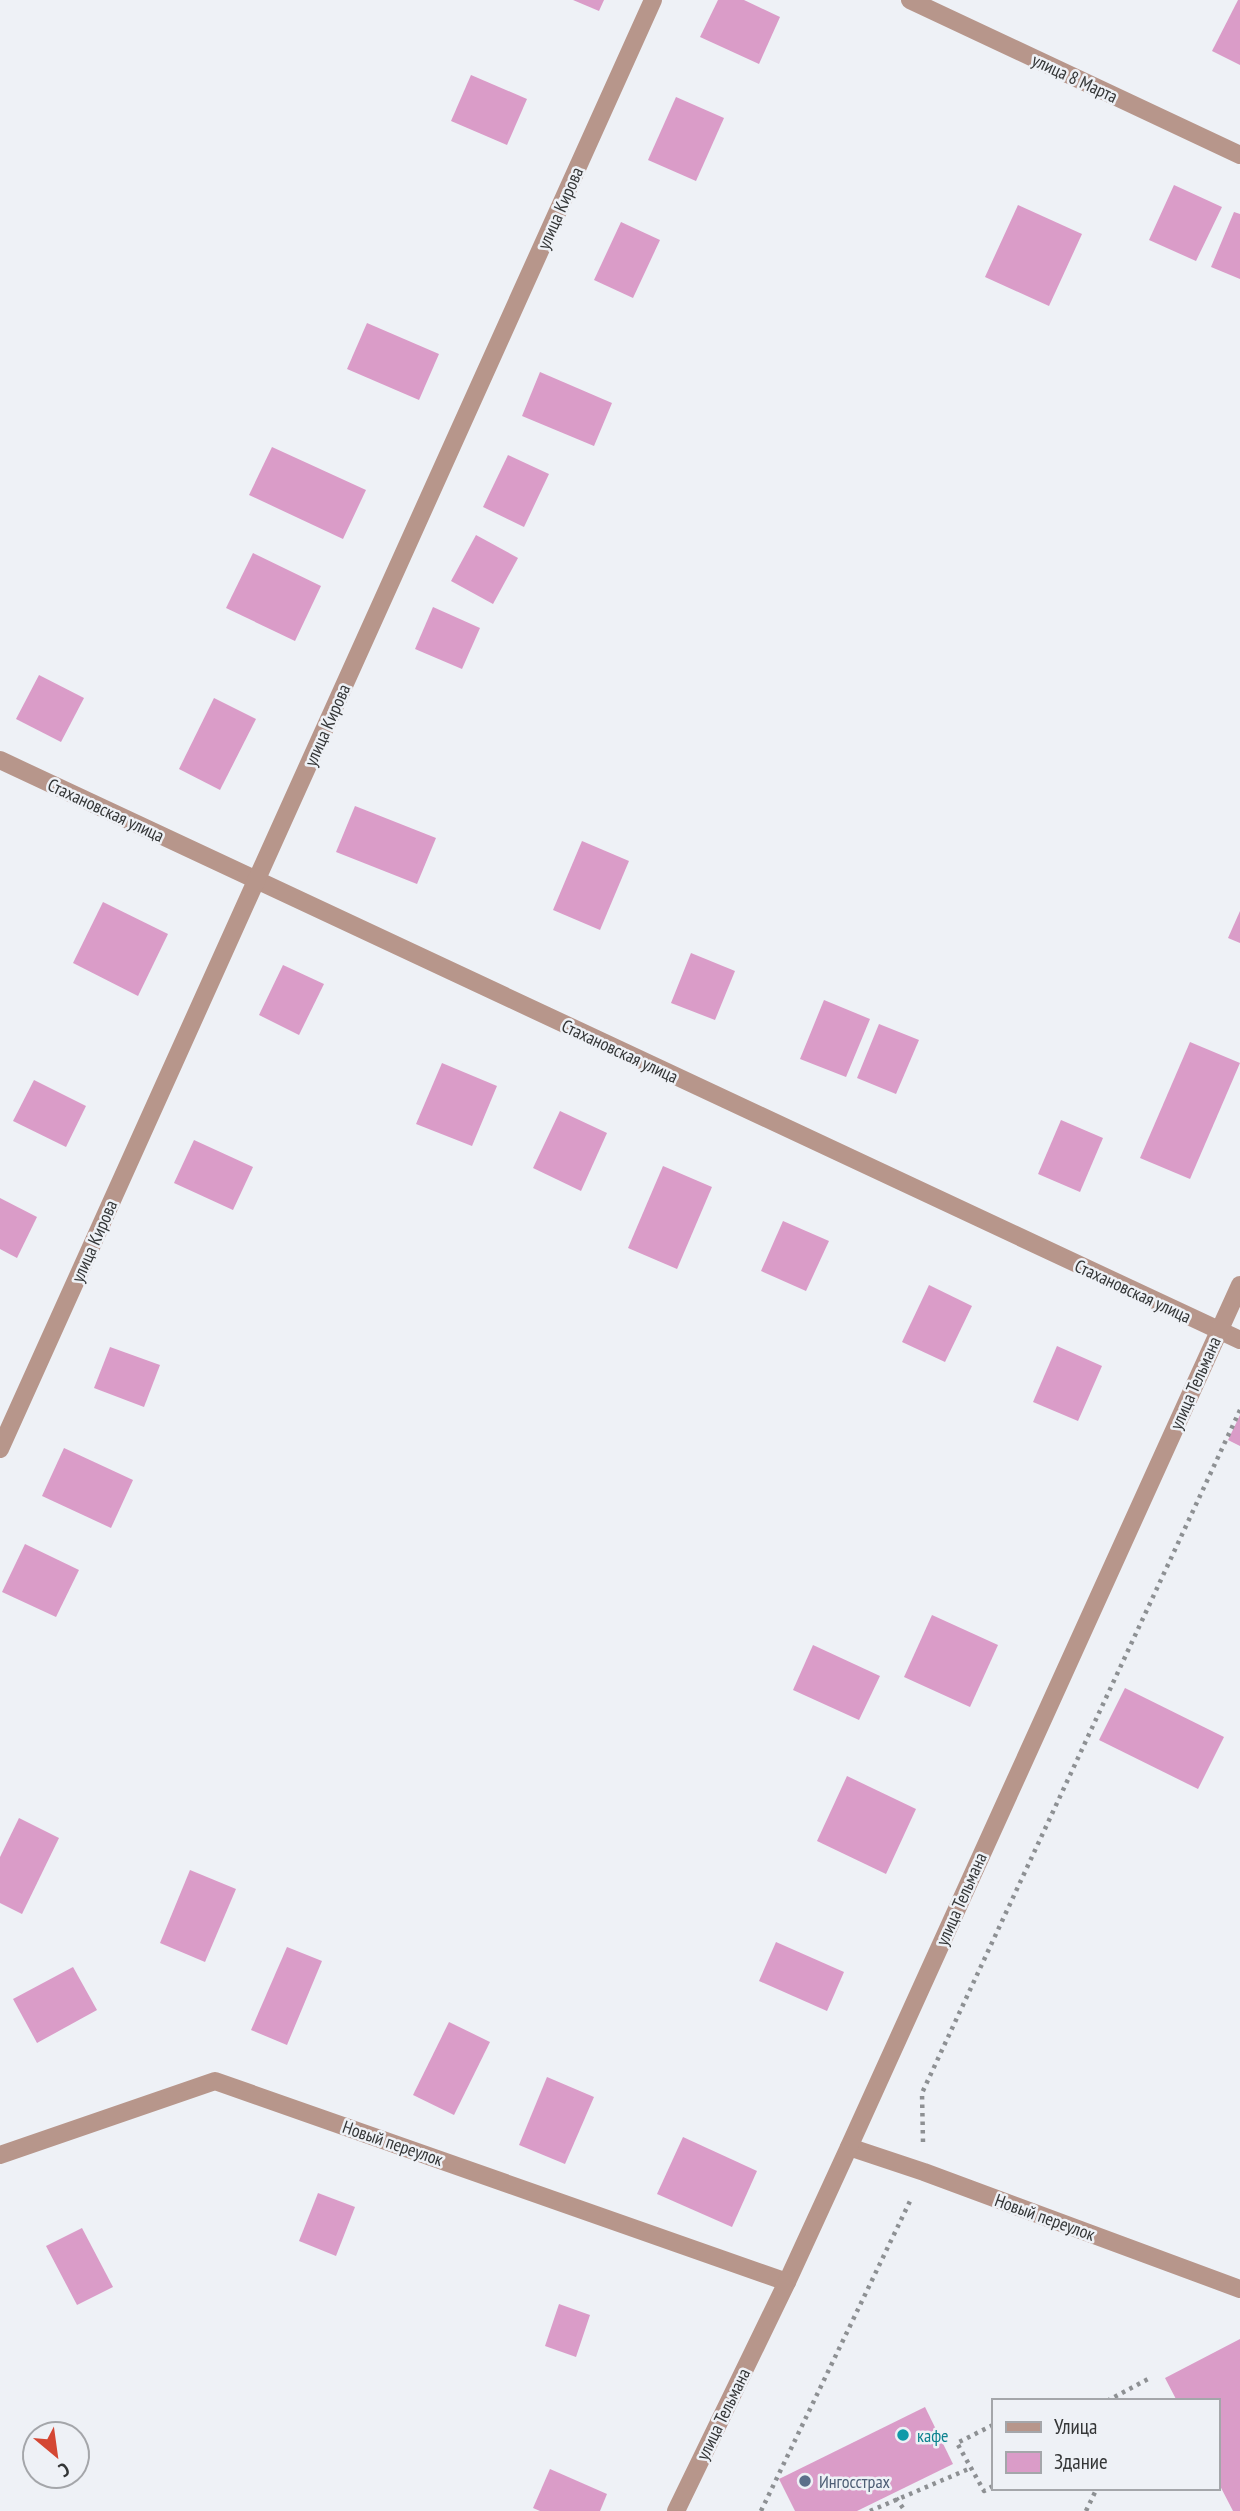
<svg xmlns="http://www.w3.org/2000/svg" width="1240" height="2511" viewBox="0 0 1240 2511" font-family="'PT Sans Narrow',sans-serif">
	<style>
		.building { fill: #da9cc8 }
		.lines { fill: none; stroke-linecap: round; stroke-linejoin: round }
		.path { stroke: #8d9093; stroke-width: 4.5; stroke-dasharray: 3.5 5; stroke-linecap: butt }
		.minor { stroke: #b7968b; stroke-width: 18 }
		.tertiary { stroke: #b7968b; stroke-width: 18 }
		.culture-dot { fill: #0f9aa8; stroke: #eef1f6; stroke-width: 2.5 }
		.service-dot { fill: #5c6f8a; stroke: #eef1f6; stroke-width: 2.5 }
		.labels { text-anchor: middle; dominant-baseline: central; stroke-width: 5; stroke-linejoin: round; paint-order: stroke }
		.street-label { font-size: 18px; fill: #343637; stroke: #eef1f6 }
		.culture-label { font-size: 18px; fill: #0d838f; stroke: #eef1f6; text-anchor: start }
		.service-label { font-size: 18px; fill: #4e5e75; stroke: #eef1f6; text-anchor: start }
	</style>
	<rect width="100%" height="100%" fill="#eef1f6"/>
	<g class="building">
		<path d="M573 0H604L599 11Z"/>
		<path d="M718 0H744L780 17 759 64 700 37Z"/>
		<path d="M1238 0H1240V65L1212 51Z"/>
		<path d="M471 75 527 99 507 145 451 121Z"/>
		<path d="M676 97 724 118 696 181 648 160Z"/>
		<path d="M1174 185 1222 207 1196 261 1149 240Z"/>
		<path d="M1018 205 1082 234 1049 306 985 277Z"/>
		<path d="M1234 212 1240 214V279L1211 267Z"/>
		<path d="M621 222 660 240 633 298 594 280Z"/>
		<path d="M367 323 439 354 419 400 347 369Z"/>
		<path d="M540 372 612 403 594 446 522 416Z"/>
		<path d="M272 447 366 490 343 539 249 495Z"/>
		<path d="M508 455 549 474 524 527 483 507Z"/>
		<path d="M476 535 518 558 493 604 451 581Z"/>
		<path d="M253 553 321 586 295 641 226 608Z"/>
		<path d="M433 607 480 628 462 669 415 649Z"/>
		<path d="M39 675 84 698 61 742 16 719Z"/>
		<path d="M214 698 256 719 220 790 179 769Z"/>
		<path d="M355 806 436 838 417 884 336 852Z"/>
		<path d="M582 841 629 861 600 930 553 910Z"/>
		<path d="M103 902 168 934 138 996 73 963Z"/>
		<path d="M1240 911V943L1228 938Z"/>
		<path d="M691 953 735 971 715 1020 671 1003Z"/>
		<path d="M283 965 324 984 299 1035 259 1015Z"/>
		<path d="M824 1000 870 1019 846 1077 800 1059Z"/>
		<path d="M879 1024 919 1040 896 1094 857 1078Z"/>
		<path d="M1190 1042 1240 1063 1190 1179 1140 1158Z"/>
		<path d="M442 1063 497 1086 472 1146 416 1124Z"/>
		<path d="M34 1080 86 1106 66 1147 13 1121Z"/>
		<path d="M560 1111 607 1133 581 1191 533 1168Z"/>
		<path d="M1061 1120 1103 1138 1080 1192 1038 1174Z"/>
		<path d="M194 1140 253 1167 233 1210 174 1183Z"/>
		<path d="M663 1166 712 1187 677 1269 628 1248Z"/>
		<path d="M0 1198 37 1217 17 1258 0 1249Z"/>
		<path d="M783 1221 829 1241 806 1291 761 1271Z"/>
		<path d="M929 1285 972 1306 945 1362 902 1342Z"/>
		<path d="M1057 1346 1102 1366 1078 1421 1033 1402Z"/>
		<path d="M110 1347 160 1365 144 1407 94 1388Z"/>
		<path d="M1240 1415V1446L1228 1440Z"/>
		<path d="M64 1448 133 1480 111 1528 42 1496Z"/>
		<path d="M25 1544 79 1570 56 1617 2 1592Z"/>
		<path d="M932 1615 998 1645 970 1707 904 1677Z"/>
		<path d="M813 1645 880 1676 859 1720 793 1690Z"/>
		<path d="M1125 1688 1224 1737 1198 1789 1099 1740Z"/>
		<path d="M847 1776 916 1809 886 1874 817 1841Z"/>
		<path d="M19 1818 59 1838 22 1914 0 1903V1857Z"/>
		<path d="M190 1870 236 1889 205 1962 160 1943Z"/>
		<path d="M776 1942 844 1972 827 2011 759 1981Z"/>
		<path d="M287 1947 322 1961 287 2045 251 2030Z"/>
		<path d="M73 1967 97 2010 37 2043 13 1999Z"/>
		<path d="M449 2022 490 2042 454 2115 413 2095Z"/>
		<path d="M547 2077 594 2097 565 2164 519 2145Z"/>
		<path d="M683 2137 757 2171 732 2227 657 2194Z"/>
		<path d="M318 2193 355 2207 336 2256 299 2241Z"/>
		<path d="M82 2228 113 2287 77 2305 46 2246Z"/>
		<path d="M559 2304 590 2315 576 2357 545 2346Z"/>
		<path d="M1240 2339V2511H1233L1217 2480V2401H1177L1165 2378Z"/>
		<path d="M925 2407 953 2464 857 2511H795L779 2479Z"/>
		<path d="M550 2469 607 2494 600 2511H540L533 2508Z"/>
	</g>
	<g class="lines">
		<g class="path">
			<path d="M923 2142 922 2093 1240 1410"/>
			<path d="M1107 2401 1148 2379"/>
			<path d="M993 2425 957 2443 984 2491 993 2486"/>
			<path d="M896 2498 905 2511"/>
			<path d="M761 2511 912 2197"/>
			<path d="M870 2511 971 2468"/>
			<path d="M1086 2511 1097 2488"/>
		</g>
		<g class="minor">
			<path d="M910 0 1240 155"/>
			<path d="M0 760 1240 1340"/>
			<path d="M0 1449 653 0"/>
			<path d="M849 2147 924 2172 1240 2289"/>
			<path d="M0 2155 215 2081 787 2282"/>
		</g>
		<path class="tertiary" d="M676 2511 787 2282 849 2147 1240 1285"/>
	</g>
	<circle class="culture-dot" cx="903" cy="2435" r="7"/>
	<circle class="service-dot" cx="805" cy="2481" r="7"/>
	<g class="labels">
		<g class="street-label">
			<text transform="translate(1075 78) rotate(25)">улица 8 Марта</text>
			<text transform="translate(560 208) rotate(-66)">улица Кирова</text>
			<text transform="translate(327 725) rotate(-66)">улица Кирова</text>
			<text transform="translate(106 810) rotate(25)">Стахановская улица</text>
			<text transform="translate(620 1051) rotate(25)">Стахановская улица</text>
			<text transform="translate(94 1241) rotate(-66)">улица Кирова</text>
			<text transform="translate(1133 1291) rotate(25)">Стахановская улица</text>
			<text transform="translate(1195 1383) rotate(-66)">улица Тельмана</text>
			<text transform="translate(961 1899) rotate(-66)">улица Тельмана</text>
			<text transform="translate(393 2143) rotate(19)">Новый переулок</text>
			<text transform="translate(1045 2217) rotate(20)">Новый переулок</text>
			<text transform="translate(723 2414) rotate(-64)">улица Тельмана</text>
		</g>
		<g class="culture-label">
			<text x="917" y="2435">кафе</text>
		</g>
		<g class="service-label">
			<text x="819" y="2481">Ингосстрах</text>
		</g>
	</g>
	<rect x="992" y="2399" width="228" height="91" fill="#eef1f6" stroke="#a4a6aa" stroke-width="2"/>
	<rect x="1006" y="2422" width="35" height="10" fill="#b7968b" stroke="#a4a6aa" stroke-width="2"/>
	<text x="1054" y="2434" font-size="21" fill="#343637">Улица</text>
	<rect x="1006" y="2452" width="35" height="21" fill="#da9cc8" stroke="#a4a6aa" stroke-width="2"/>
	<text x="1054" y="2469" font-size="21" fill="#343637">Здание</text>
	<g transform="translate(56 2455) rotate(151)"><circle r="33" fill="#eef1f6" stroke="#a4a6aa" stroke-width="2"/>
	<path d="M0-5L12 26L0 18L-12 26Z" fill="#d44733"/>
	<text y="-10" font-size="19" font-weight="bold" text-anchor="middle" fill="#343637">С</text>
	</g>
</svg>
